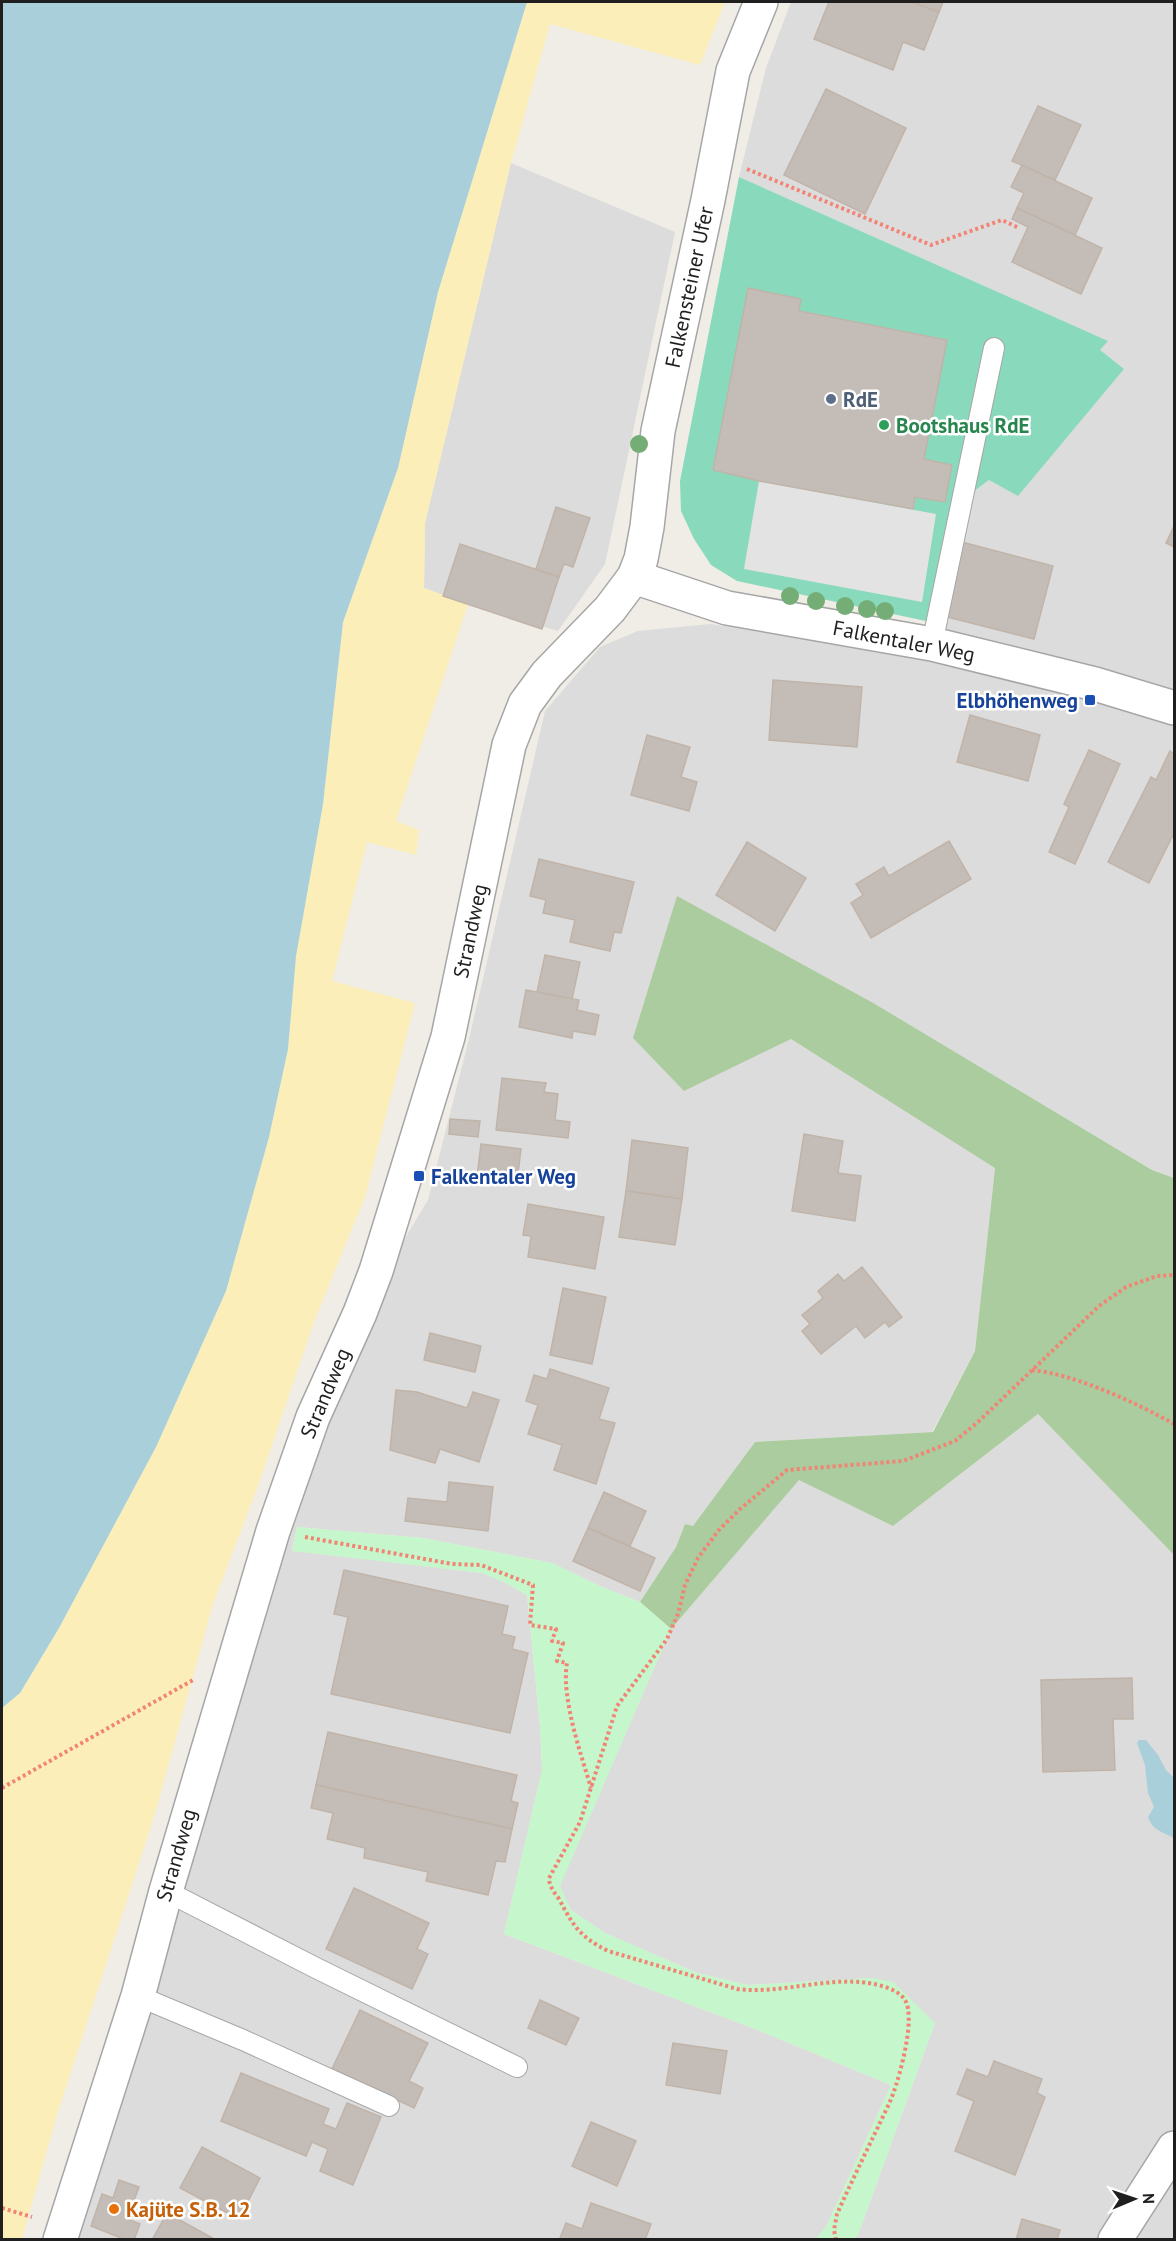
<svg xmlns="http://www.w3.org/2000/svg" width="1176" height="2241" viewBox="0 0 1176 2241" font-family="'PT Sans',sans-serif">
	<style>
		.residential { fill: #dddcdc }
		.forest { fill: #abcc9e }
		.sand { fill: #fbeeb9 }
		.park { fill: #c6f6cb }
		.pitch { fill: #89dabc }
		.parking { fill: #e3e3e3 }
		.water { fill: #a9cfda }
		.building { fill: #c4bcb6; stroke: #c0b4a9; stroke-width: 1.5 }
		.lines { fill: none; stroke-linecap: round; stroke-linejoin: round }
		.service-casing { stroke: #a6a6a6; stroke-width: 22 }
		.minor-casing { stroke: #a6a6a6; stroke-width: 36 }
		.tertiary-casing { stroke: #a6a6a6; stroke-width: 36 }
		.path { stroke: #f28475; stroke-width: 4; stroke-dasharray: 3 3; stroke-linecap: butt }
		.service { stroke: #fff; stroke-width: 20 }
		.minor { stroke: #fff; stroke-width: 33 }
		.tertiary { stroke: #fff; stroke-width: 33 }
		.tree { fill: #75ad77 }
		.service-dot { fill: #5c6f8a; stroke: #fff; stroke-width: 2 }
		.leisure-dot { fill: #2e9e5b; stroke: #fff; stroke-width: 2 }
		.transit-dot { fill: #1a4fb4; stroke: #fff; stroke-width: 2 }
		.food-dot { fill: #e8710a; stroke: #fff; stroke-width: 2 }
		.labels { text-anchor: middle; dominant-baseline: central; stroke-width: 5; stroke-linejoin: round; paint-order: stroke }
		.street-label { font-size: 21px; fill: #1f1f1f; stroke: #fff }
		.service-label { font-size: 21px; font-weight: bold; fill: #4e5e75; stroke: #fff; text-anchor: start }
		.leisure-label { font-size: 21px; font-weight: bold; fill: #27864d; stroke: #fff; text-anchor: start }
		.transit-label { font-size: 21px; font-weight: bold; fill: #164399; stroke: #fff; text-anchor: end }
		.food-label { font-size: 21px; font-weight: bold; fill: #c56008; stroke: #fff; text-anchor: start }
	</style>
	<rect width="100%" height="100%" fill="#efede6"/>
	<g class="residential">
		<path d="M791 2H1174V1178L1152 1170 875 1004 791 1039 995 1167 975 1351 932 1432 755 1442 693 1527 685 1524 676 1547 640 1602 602 1587 552 1563 423 1538 297 1527 292 1550 482 1573 506 1583 527 1595 540 1726 542 1770 504 1934 755 2029 891 2085 826 2227 815 2240H77L166 1891 360 1313 428 1200 469 1039 545 711 600 647 638 631 710 624 933 658 965 498 989 480 1107 341 739 177 766 68Z"/>
		<path d="M511 163 675 232 605 564 558 631 468 604 424 588 425 523Z"/>
		<path d="M1038 1414 1174 1555V2239H854L858 2235 935 2023 873 1978 748 1985 697 1973 605 1933 571 1910 559 1886 671 1629 799 1479 893 1526Z"/>
	</g>
	<path class="forest" d="M677 896 875 1004 1152 1170 1174 1178V1555L1038 1414 893 1526 799 1480 671 1629 640 1602 676 1547 685 1524 693 1526 755 1442 933 1432 975 1351 995 1168 791 1039 684 1091 633 1038Z"/>
	<path class="sand" d="M527 2H725L700 65 550 24 511 163 425 523 424 588 468 604 396 821 419 830 416 855 367 842 332 981 415 1003 365 1197 314 1322 257 1489 213 1604 155 1814 58 2112 22 2239 2 2240V1708L20 1693 59 1628 156 1447 226 1291 269 1137 288 1049 296 956 323 804 343 622 398 468 438 292Z"/>
	<path class="park" d="M297 1527 423 1538 552 1563 602 1587 640 1602 671 1629 560 1886 571 1910 605 1933 697 1973 748 1985 873 1978 893 1982 935 2023 858 2235 854 2239H815L826 2227 891 2085 755 2029 504 1934 542 1770 540 1726 527 1595 506 1583 482 1573 292 1551Z"/>
	<path class="pitch" d="M739 177 1108 341 1100 350 1124 369 1018 496 989 480 965 498 940 624 737 581 711 565 694 539 681 511 680 481Z"/>
	<path class="parking" d="M759 481 936 514 922 602 744 569Z"/>
	<g class="water">
		<path d="M2 2H527L438 292 398 468 343 622 323 804 296 956 288 1049 269 1137 226 1291 156 1447 59 1628 20 1693 2 1708Z"/>
		<path d="M1139 1740H1146L1158 1755 1166 1770 1174 1778V1838C1163 1832 1152 1830 1148 1817L1154 1807 1148 1793 1145 1765 1137 1743Z"/>
	</g>
	<g class="building">
		<path d="M829 2H912L939 12 924 50 903 42 893 70 814 39Z"/>
		<path d="M912 2H943L939 12Z"/>
		<path d="M826 89 906 128 865 214 784 175Z"/>
		<path d="M1038 106 1081 125 1055 180 1012 161Z"/>
		<path d="M1022 165 1092 198 1075 235 1017 208 1024 193 1011 187Z"/>
		<path d="M1017 208 1102 248 1081 294 1012 262 1028 227 1012 219Z"/>
		<path d="M748 288 801 299 799 311 947 340 924 459 952 465 945 502 915 497 913 509 759 481 713 470Z"/>
		<path d="M556 507 590 518 573 567 564 564 559 577 536 569Z"/>
		<path d="M1174 526V547L1166 543Z"/>
		<path d="M962 542 1053 566 1034 639 943 616Z"/>
		<path d="M460 544 559 577 542 629 443 596Z"/>
		<path d="M773 680 862 687 857 747 769 740Z"/>
		<path d="M970 715 1040 735 1028 781 957 762Z"/>
		<path d="M647 735 690 747 681 777 697 782 689 811 631 795Z"/>
		<path d="M1089 750 1120 764 1075 864 1049 852 1069 807 1064 804Z"/>
		<path d="M1170 751 1174 754V833L1149 883 1108 862 1151 777 1156 780Z"/>
		<path d="M949 841 971 879 871 938 851 903 863 895 856 884 884 867 889 876Z"/>
		<path d="M747 842 806 878 775 931 716 895Z"/>
		<path d="M539 859 634 882 621 933 614 932 610 951 570 942 575 920 543 913 546 900 530 896Z"/>
		<path d="M545 955 580 962 572 999 537 992Z"/>
		<path d="M526 990 579 1000 577 1010 599 1015 595 1035 573 1031 572 1038 519 1027Z"/>
		<path d="M502 1078 546 1083 544 1092 558 1094 555 1120 570 1122 568 1138 496 1130Z"/>
		<path d="M450 1119 480 1121 478 1137 449 1134Z"/>
		<path d="M804 1134 843 1141 838 1173 861 1176 855 1221 792 1211Z"/>
		<path d="M632 1140 688 1148 682 1199 626 1191Z"/>
		<path d="M481 1144 521 1149 517 1182 477 1177Z"/>
		<path d="M626 1191 682 1199 675 1245 619 1237Z"/>
		<path d="M528 1204 604 1217 595 1269 528 1257 531 1236 523 1235Z"/>
		<path d="M862 1267 902 1317 889 1327 885 1322 865 1338 856 1326 821 1354 802 1331 810 1324 802 1315 823 1298 818 1291 838 1274 844 1281Z"/>
		<path d="M563 1288 606 1297 592 1364 550 1355Z"/>
		<path d="M430 1333 481 1346 475 1372 424 1360Z"/>
		<path d="M550 1369 609 1388 599 1419 615 1423 596 1484 554 1470 562 1445 528 1434 538 1405 526 1401 534 1375 547 1379Z"/>
		<path d="M396 1390 417 1392 467 1408 473 1392 499 1400 479 1462 440 1449 435 1463 390 1450Z"/>
		<path d="M449 1482 493 1487 488 1531 405 1521 408 1498 447 1502Z"/>
		<path d="M604 1492 646 1511 630 1546 588 1528Z"/>
		<path d="M588 1528 655 1558 640 1591 573 1561Z"/>
		<path d="M344 1570 508 1606 502 1634 515 1637 512 1649 528 1653 510 1733 331 1694 348 1617 334 1614Z"/>
		<path d="M1132 1678 1133 1719H1113L1115 1770 1043 1772 1041 1680Z"/>
		<path d="M328 1732 517 1775 511 1801 518 1803 512 1829 316 1785Z"/>
		<path d="M316 1785 512 1829 505 1862 496 1861 488 1895 426 1881 428 1872 364 1858 365 1848 327 1839 333 1813 311 1808Z"/>
		<path d="M354 1888 429 1923 417 1949 428 1954 412 1989 326 1949Z"/>
		<path d="M540 2000 579 2018 566 2045 528 2028Z"/>
		<path d="M360 2010 428 2043 409 2081 423 2088 414 2108 332 2069Z"/>
		<path d="M673 2043 727 2051 720 2094 666 2085Z"/>
		<path d="M994 2061 1042 2079 1037 2093 1045 2097 1015 2175 955 2151 974 2101 957 2094 967 2069 988 2077Z"/>
		<path d="M241 2073 329 2109 323 2124 336 2129 347 2103 381 2117 353 2185 320 2171 328 2149 312 2142 306 2156 221 2121Z"/>
		<path d="M591 2122 636 2141 617 2186 572 2166Z"/>
		<path d="M202 2147 260 2178 239 2219 180 2188Z"/>
		<path d="M119 2180 139 2187 127 2219 140 2224 134 2240H126L91 2226 102 2194 113 2198Z"/>
		<path d="M591 2203 651 2224 645 2240H565L560 2238 566 2223 582 2229Z"/>
		<path d="M167 2213 216 2240H152Z"/>
		<path d="M1022 2219 1060 2230 1057 2240H1016Z"/>
	</g>
	<g class="lines">
		<g class="service-casing">
			<g id="service">
				<path d="M932 644 994 348"/>
				<path d="M166 1891 316 1968 517 2067"/>
				<path d="M138 1996 243 2040 389 2106"/>
			</g>
		</g>
		<g class="minor-casing">
			<g id="minor">
				<path d="M634 577 641 559 647 527 658 431 708 200 733 71 761 2"/>
				<path d="M1115 2240 1174 2148"/>
			</g>
		</g>
		<g class="tertiary-casing">
			<path id="tertiary" d="M60 2240 138 1996 166 1891 273 1531 313 1417 360 1313 376 1271 448 1037 509 745 525 704 547 674 610 609 634 577 727 608 932 644 1095 684 1174 708"/>
		</g>
		<g class="path">
			<path d="M747 169 931 245 1002 220 1019 228"/>
			<path d="M1032 1370C1074 1374 1137 1403 1174 1424"/>
			<path d="M305 1537 452 1564 481 1565 533 1585 530 1625 556 1629 552 1641 563 1643 557 1661 567 1663C561 1698 581 1754 591 1788"/>
			<path d="M2 1788 193 1680"/>
			<path d="M2 2208 32 2217"/>
			<path d="M836 2240 834 2230 837 2214C850 2185 864 2156 878 2127 883 2116 889 2105 893 2094 900 2075 916 2018 905 2000 898 1988 873 1983 860 1982 818 1979 778 1994 737 1989L608 1951C579 1936 574 1927 559 1899 554 1892 549 1886 549 1878L580 1822 617 1706 667 1639 678 1614 685 1585 698 1558 718 1531 740 1509 787 1470 903 1461 955 1441 978 1422 1099 1306 1126 1287 1157 1276 1174 1275"/>
		</g>
		<use href="#service" class="service"/>
		<use href="#minor" class="minor"/>
		<use href="#tertiary" class="tertiary"/>
	</g>
	<g class="tree">
		<circle cx="639" cy="444" r="9"/>
		<circle cx="790" cy="596" r="9"/>
		<circle cx="816" cy="601" r="9"/>
		<circle cx="845" cy="606" r="9"/>
		<circle cx="867" cy="609" r="9"/>
		<circle cx="885" cy="611" r="9"/>
	</g>
	<circle class="service-dot" cx="831" cy="399" r="6"/>
	<circle class="leisure-dot" cx="884" cy="425" r="6"/>
	<g class="transit-dot">
		<rect x="1084" y="694" width="12" height="12" rx="3"/>
		<rect x="413" y="1170" width="12" height="12" rx="3"/>
	</g>
	<circle class="food-dot" cx="114" cy="2209" r="6"/>
	<g class="labels">
		<g class="street-label">
			<text transform="translate(689 287) rotate(-78)">Falkensteiner Ufer</text>
			<text transform="translate(904 641) rotate(11)">Falkentaler Weg</text>
			<text transform="translate(470 931) rotate(-78)">Strandweg</text>
			<text transform="translate(325 1393) rotate(-67)">Strandweg</text>
			<text transform="translate(176 1855) rotate(-74)">Strandweg</text>
		</g>
		<g class="service-label">
			<text x="843" y="399">RdE</text>
		</g>
		<g class="leisure-label">
			<text x="896" y="425">Bootshaus RdE</text>
		</g>
		<g class="transit-label">
			<text x="1078" y="700">Elbhöhenweg</text>
			<text x="431" y="1176" text-anchor="start">Falkentaler Weg</text>
		</g>
		<g class="food-label">
			<text x="126" y="2209">Kajüte S.B. 12</text>
		</g>
	</g>
	<rect width="1176" height="2241" fill="none" stroke="#1f1f1f" stroke-width="6"/>
	<g transform="translate(1134 2199) rotate(88)" stroke="#ffffff" stroke-width="4.5" paint-order="stroke">
	<path d="M0-4.5L10 22L0 15L-10 22Z" fill="#1f1f1f"/>
	<text y="-9" font-size="16" font-weight="bold" text-anchor="middle" fill="#1f1f1f">N</text>
	</g>
</svg>
